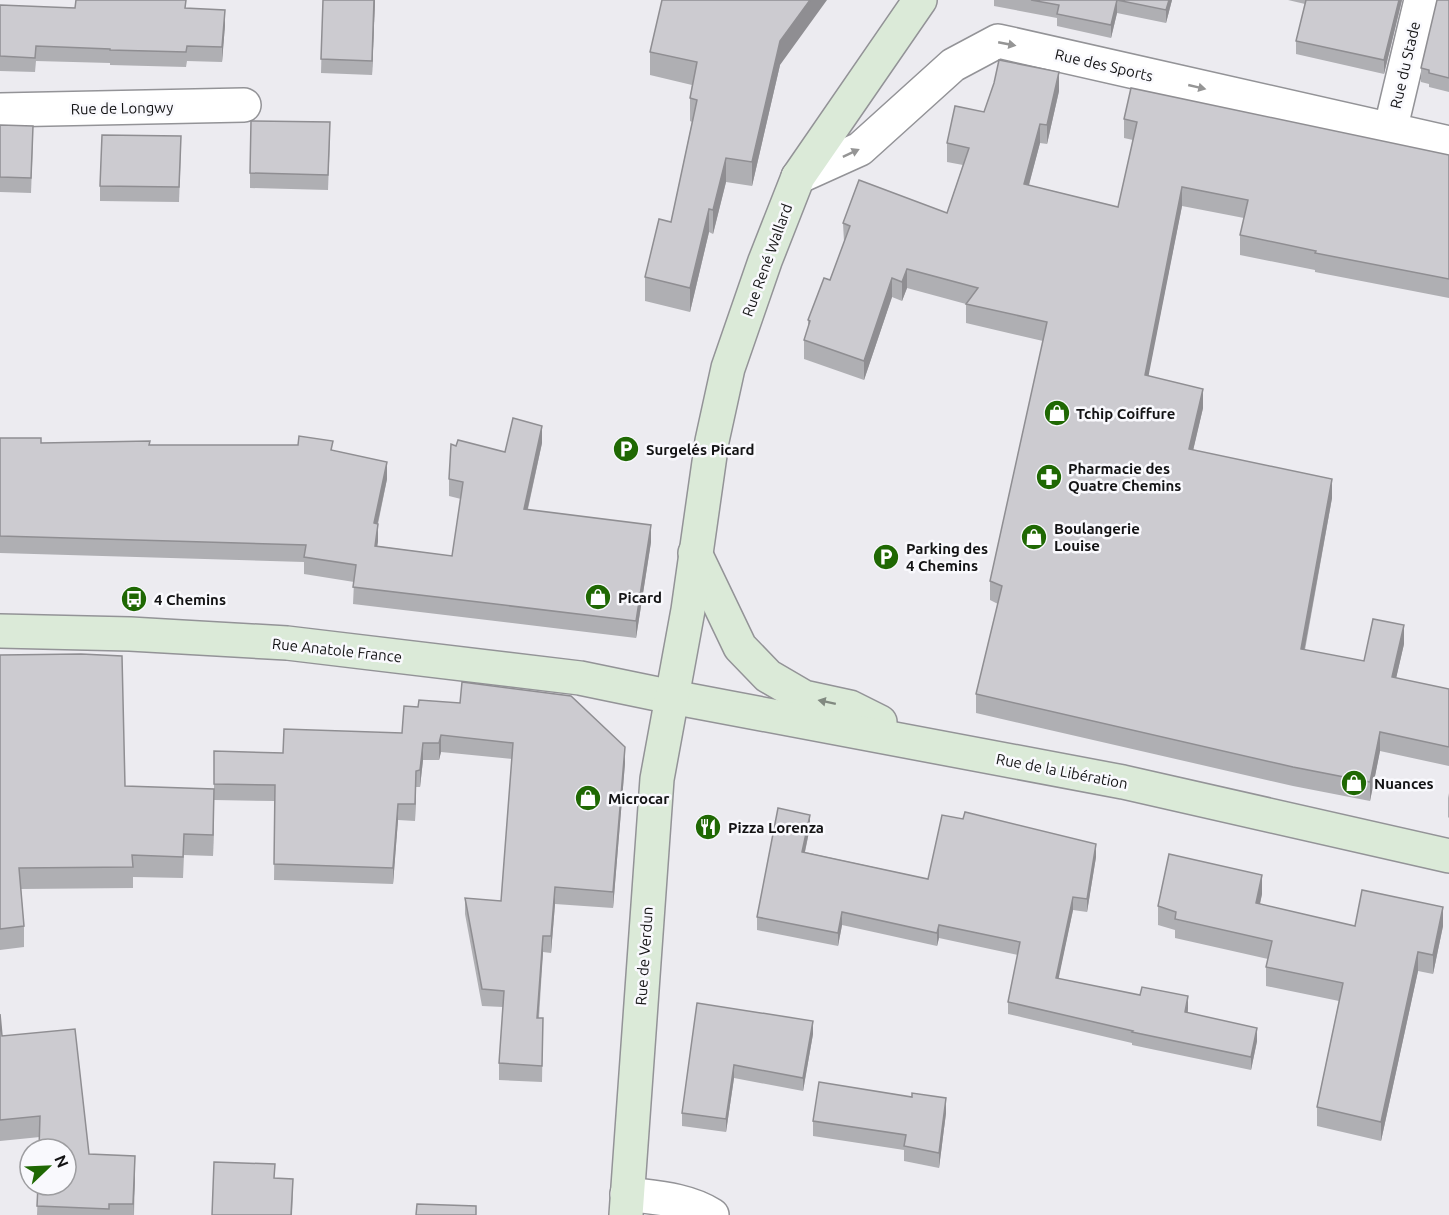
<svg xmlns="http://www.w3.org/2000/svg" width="1449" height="1215" viewBox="0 0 1449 1215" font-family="Ubuntu,sans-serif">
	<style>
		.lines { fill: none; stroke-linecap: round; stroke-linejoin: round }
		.minor-casing { stroke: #939397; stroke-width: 36 }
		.secondary-casing { stroke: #939397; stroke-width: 36 }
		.minor { stroke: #fff; stroke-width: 33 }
		.secondary { stroke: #dbead8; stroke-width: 33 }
		.wall { fill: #afafb3 }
		.shaded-wall { fill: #8f8e92 }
		.building { fill: #cccbd0; stroke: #8f8e92; stroke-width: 1.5 }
		.oneway { fill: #959595 }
		.oneway2 { fill: #818980 }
		.labels { text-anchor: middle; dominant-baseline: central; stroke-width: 5; stroke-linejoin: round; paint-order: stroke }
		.street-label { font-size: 15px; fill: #131314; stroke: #f9f9fd }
		.poi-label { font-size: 15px; font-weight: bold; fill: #131314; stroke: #f9f9fd; text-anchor: start }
	</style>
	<rect width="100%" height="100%" fill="#ecebf0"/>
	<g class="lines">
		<g class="minor-casing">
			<g id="minor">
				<path d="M0 110 244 105"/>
				<path d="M1390 131 1421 0"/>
				<path d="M798 177 860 149 953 65 998 41 1449 143"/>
				<path d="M627 1194C657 1198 686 1199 712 1215"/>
			</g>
		</g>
		<g class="secondary-casing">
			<g id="secondary">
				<path d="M695 553 740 647 768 676 804 697 850 707 880 722"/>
				<path d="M0 631 130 634 287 643 580 678 672 697 1123 782 1449 856"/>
				<path d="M626 1215 657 779 688 610 712 441 728 368 765 261 798 177 920 0"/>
			</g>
		</g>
		<use href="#minor" class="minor"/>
		<use href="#secondary" class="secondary"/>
	</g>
	<g class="wall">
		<path d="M323 0H375L372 75 321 73Z"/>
		<path d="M994 0H1172L1166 23 1117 13 1111 38 1057 26V18L994 6Z"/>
		<path d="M1288 0H1402L1384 74 1296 54V41L1305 4Z"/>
		<path d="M1449 0V92L1429 87V84L1421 82V68Z"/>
		<path d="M0 5 75 8H186L225 25 222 62 187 61 186 67 110 65V63L36 61 35 72 0 71Z"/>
		<path d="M650 52 780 65 752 186 726 182 713 234 709 232 690 312 645 301V277L671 222 692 122 690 121V98L692 85 650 75Z"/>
		<path d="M1059 91 1047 144 1040 143 1029 185 1118 207 1133 140 1124 138V119L1449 155V298L1315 272V270L1240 255V235L1244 218 1182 206 1148 375 1203 408 1193 450 1332 498 1305 650 1364 661 1404 644 1396 678 1449 689V766L1380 751 1370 801 1293 786 976 713V694L998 604 990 600V581L1043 341 966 323V304L907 288 902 301 892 297 864 380 804 359V340L808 328V320L830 280 844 242 843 223 947 213 963 165 947 162V143L984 112Z"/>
		<path d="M0 125 33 141 31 193 0 192Z"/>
		<path d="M330 137 328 190 250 188V173Z"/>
		<path d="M181 150 179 202 100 201V186Z"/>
		<path d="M0 438 41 443 333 451 387 479 378 524V541L377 546 452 556 461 499 449 496V479L505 452 542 443 528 509 651 542 636 638 353 604 354 582 304 574V562L0 553Z"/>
		<path d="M0 655 125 786 214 789V751L283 753 402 733 404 706 625 763 613 908 555 904 551 953 543 952 539 1018H543L542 1082 499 1080V1063L503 1007 482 1006 465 914V898L501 901 512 759 441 752 439 760H423L420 787H416L415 821 398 820 393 884 274 880 275 801 214 800 213 856 184 855 183 878 133 877V888L21 889 24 926V947L0 950Z"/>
		<path d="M1449 793V818L1448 817V798Z"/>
		<path d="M810 827 805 852 928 879 1096 857 1087 912 1073 910 1058 979 1188 1009V1013L1257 1041 1251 1070 1132 1045V1043L1008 1014V1002L1018 955 939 938 937 946 842 925 838 946 757 930V917Z"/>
		<path d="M1262 894 1260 904 1355 926H1443L1433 974 1418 971 1381 1141 1317 1126V1107L1339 1001 1266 986V967L1268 959 1175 938V930L1158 925V906Z"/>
		<path d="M697 1003 813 1034 803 1091 734 1078 726 1132 682 1126V1113Z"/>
		<path d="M0 1014 2 1036 89 1154 135 1177 134 1215H37L40 1137 0 1141Z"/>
		<path d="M946 1113 939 1168 904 1161V1150L813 1136V1121Z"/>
	</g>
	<g class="shaded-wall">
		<path d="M374 0H375L372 75V61Z"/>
		<path d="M810 0H827L780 65 752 186V162L780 41Z"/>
		<path d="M1117 0V13L1111 38V25Z"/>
		<path d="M1169 0H1172L1166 23V10Z"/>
		<path d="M1399 0H1402L1384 74V60Z"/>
		<path d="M225 10V25L222 62V47Z"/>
		<path d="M1059 72V91L1047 144V125Z"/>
		<path d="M1040 124V143L1024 203V184Z"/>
		<path d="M726 158V182L713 234V210Z"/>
		<path d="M1182 187V206L1145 394V375Z"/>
		<path d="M709 209V232L690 312V288Z"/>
		<path d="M907 269V288L902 301V282Z"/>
		<path d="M892 278V297L864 380V361Z"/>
		<path d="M1203 389V408L1189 468V449Z"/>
		<path d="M542 426V443L524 525V509Z"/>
		<path d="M387 462V479L374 540V523Z"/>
		<path d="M1332 479V498L1301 668V649Z"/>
		<path d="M378 524V541L375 563V546Z"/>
		<path d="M651 525V542L636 638V621Z"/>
		<path d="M1404 625V644L1392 696V677Z"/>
		<path d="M1380 732V751L1370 801V782Z"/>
		<path d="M441 735V752L439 760V743Z"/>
		<path d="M423 743V760L420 787V770Z"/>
		<path d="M625 747V763L613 908V892Z"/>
		<path d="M416 771V787L415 821V804Z"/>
		<path d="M214 789V810L213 856V835Z"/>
		<path d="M398 804V820L393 884V868Z"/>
		<path d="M810 815V827L802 865V852Z"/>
		<path d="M1096 844V857L1087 912V899Z"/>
		<path d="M1262 875V894L1256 921V903Z"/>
		<path d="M555 887V904L551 953V936Z"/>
		<path d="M1073 897V910L1056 991V978Z"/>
		<path d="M1443 907V926L1433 974V955Z"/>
		<path d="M842 912V925L838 946V933Z"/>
		<path d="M939 925V938L937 946V933Z"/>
		<path d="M543 936V952L537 1034V1018Z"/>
		<path d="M1418 952V971L1381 1141V1122Z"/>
		<path d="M1188 996V1009L1185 1025V1012Z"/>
		<path d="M813 1021V1034L803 1091V1078Z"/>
		<path d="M1257 1028V1041L1251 1070V1057Z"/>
		<path d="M734 1065V1078L726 1132V1119Z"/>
		<path d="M946 1098V1113L939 1168V1153Z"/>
		<path d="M135 1156V1177L133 1215V1204Z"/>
		<path d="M293 1179 292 1215H291Z"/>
	</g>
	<g class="building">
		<path d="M76 0H186L185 8 225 10 222 47 187 46 186 52 110 50V49L36 46 35 58 0 56V5L75 8Z"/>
		<path d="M323 0H374L372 61 321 59Z"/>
		<path d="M662 0H810L780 41 752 162 726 158 713 210 709 209 690 288 645 277 659 219 671 222 697 100 690 98 697 62 650 52Z"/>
		<path d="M1031 0H1169L1166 10 1117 0 1111 25 1057 14 1059 5Z"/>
		<path d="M1306 0H1399L1384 60 1296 41Z"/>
		<path d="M1437 0H1449V78L1429 73V70L1421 68Z"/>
		<path d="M999 60 1059 72 1047 125 1040 124 1024 184 1118 207 1137 122 1124 119 1131 88 1449 155V279L1315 253 1316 251 1240 235 1248 200 1182 187 1145 375 1203 389 1189 449 1332 479 1301 649 1364 661 1373 619 1404 625 1392 677 1449 689V747L1380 732 1370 782 1293 767 976 694 1002 586 990 581 1047 322 966 304 978 288 907 269 902 282 892 278 864 361 804 340 810 321 808 320 824 278 830 280 850 226 843 223 859 180 947 213 969 148 947 143 955 106 984 112 994 83Z"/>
		<path d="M251 121 330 122 328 175 250 173Z"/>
		<path d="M0 125 33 126 31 178 0 177Z"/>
		<path d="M102 135 181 136 179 187 100 186Z"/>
		<path d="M513 418 542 426 524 509 651 525 636 621 353 587 356 565 304 557 306 545 0 536V438H41V443L150 441 149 445H298L299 436 333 441 331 450 387 462 374 523 378 524 375 546 452 556 463 482 449 479 451 444 456 446 458 440 505 452Z"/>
		<path d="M81 654 122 656 125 786 214 789 213 835 184 834 183 857 132 855 133 867 19 868 24 926 0 929V655Z"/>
		<path d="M462 682 571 696 625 747 613 892 555 887 551 936H543L537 1018H543L542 1066 499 1063 504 991 482 989 465 898 501 901 513 743 441 735 439 743H423L420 770 416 771 415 804H398L393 868 274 864 275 785 214 784V751L283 753 284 729 402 733 404 706 418 707 419 700 460 703Z"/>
		<path d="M778 808 810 815 802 852 928 879 942 815 963 819 965 812 1096 844 1087 899 1073 897 1056 978 1140 995 1142 987 1188 996 1185 1012 1257 1028 1251 1057 1132 1032 1133 1031 1008 1002 1020 942 939 925 937 933 842 912 838 933 757 917Z"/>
		<path d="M1169 854 1262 875 1256 903 1355 926 1362 890 1443 907 1433 955 1418 952 1381 1122 1317 1107 1343 983 1266 967 1272 941 1175 919 1176 912 1158 906Z"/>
		<path d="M697 1003 813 1021 803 1078 734 1065 726 1119 682 1113Z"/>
		<path d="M0 1014 2 1036 75 1029 89 1154 135 1156 133 1204H109V1209L37 1206 38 1185H66V1149H39L40 1116 0 1120Z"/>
		<path d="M819 1082 912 1097V1093L946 1098 939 1153 904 1146 906 1135 813 1121Z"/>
		<path d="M214 1162 275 1164 274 1178 293 1179 291 1215H212Z"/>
		<path d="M417 1204 476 1206V1215H416Z"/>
	</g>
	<defs><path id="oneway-solid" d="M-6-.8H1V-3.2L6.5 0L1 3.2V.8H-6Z" transform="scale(1.5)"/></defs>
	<g class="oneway">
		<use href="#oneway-solid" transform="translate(1007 44) rotate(11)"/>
		<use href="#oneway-solid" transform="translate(1197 87) rotate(13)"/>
		<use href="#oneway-solid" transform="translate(851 153) rotate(-25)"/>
	</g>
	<use class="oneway2" href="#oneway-solid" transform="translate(827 702) rotate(-168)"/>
	<defs>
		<g id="shop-disc" transform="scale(1.35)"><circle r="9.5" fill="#1f6803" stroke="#f9f9fd"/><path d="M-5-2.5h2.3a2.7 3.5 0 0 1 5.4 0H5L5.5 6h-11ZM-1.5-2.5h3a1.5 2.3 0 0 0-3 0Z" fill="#fff"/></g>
		<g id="parking-disc" transform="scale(1.35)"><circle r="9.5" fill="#1f6803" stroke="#f9f9fd"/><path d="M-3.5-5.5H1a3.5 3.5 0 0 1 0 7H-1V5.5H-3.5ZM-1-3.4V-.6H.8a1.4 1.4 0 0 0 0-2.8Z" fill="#fff"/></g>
		<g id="pharmacy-disc" transform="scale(1.35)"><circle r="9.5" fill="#1f6803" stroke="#f9f9fd"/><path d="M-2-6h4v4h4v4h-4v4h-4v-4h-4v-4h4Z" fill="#fff"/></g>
		<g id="bus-disc" transform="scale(1.35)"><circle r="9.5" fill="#1f6803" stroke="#f9f9fd"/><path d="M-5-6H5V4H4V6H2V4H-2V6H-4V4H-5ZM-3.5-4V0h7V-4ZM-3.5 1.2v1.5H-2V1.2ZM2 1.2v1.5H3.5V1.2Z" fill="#fff"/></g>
		<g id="restaurant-disc" transform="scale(1.35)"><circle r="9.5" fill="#1f6803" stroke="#f9f9fd"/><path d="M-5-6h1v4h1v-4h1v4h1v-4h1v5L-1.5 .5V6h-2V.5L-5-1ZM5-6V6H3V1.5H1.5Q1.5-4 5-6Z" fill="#fff"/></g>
	</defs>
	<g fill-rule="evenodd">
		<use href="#shop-disc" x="1057" y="413"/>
		<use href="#parking-disc" x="626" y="449"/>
		<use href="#pharmacy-disc" x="1049" y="477"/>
		<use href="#shop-disc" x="1034" y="537"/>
		<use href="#parking-disc" x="886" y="557"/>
		<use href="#shop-disc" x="598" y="597"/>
		<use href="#bus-disc" x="134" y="599"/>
		<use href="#shop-disc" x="1354" y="783"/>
		<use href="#shop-disc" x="588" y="798"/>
		<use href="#restaurant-disc" x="708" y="827"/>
	</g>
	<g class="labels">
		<g class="street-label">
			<text transform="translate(1104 65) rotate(13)">Rue des Sports</text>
			<text transform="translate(1405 65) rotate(-77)">Rue du Stade</text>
			<text transform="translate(122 108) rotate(-1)">Rue de Longwy</text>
			<text transform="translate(767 260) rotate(-70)">Rue René Wallard</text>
			<text transform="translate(337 650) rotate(6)">Rue Anatole France</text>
			<text transform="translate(1062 771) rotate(11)">Rue de la Libération</text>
			<text transform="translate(644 956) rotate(-86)">Rue de Verdun</text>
		</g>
		<g class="poi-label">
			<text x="1076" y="413">Tchip Coiffure</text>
			<text x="646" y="449">Surgelés Picard</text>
			<text x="1068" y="468">Pharmacie des<tspan x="1068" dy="17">Quatre Chemins</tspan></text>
			<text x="1054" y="528">Boulangerie<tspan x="1054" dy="17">Louise</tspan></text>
			<text x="906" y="548">Parking des<tspan x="906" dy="17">4 Chemins</tspan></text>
			<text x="618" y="597">Picard</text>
			<text x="154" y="599">4 Chemins</text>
			<text x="1374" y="783">Nuances</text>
			<text x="608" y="798">Microcar</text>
			<text x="728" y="827">Pizza Lorenza</text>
		</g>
	</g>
	<g transform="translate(48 1167) rotate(67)"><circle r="28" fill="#f9f9fd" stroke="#9d9da0" stroke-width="1.5"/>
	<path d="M0-4.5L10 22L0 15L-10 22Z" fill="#1f6803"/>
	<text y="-9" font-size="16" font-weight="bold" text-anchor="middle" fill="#131314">N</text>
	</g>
</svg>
